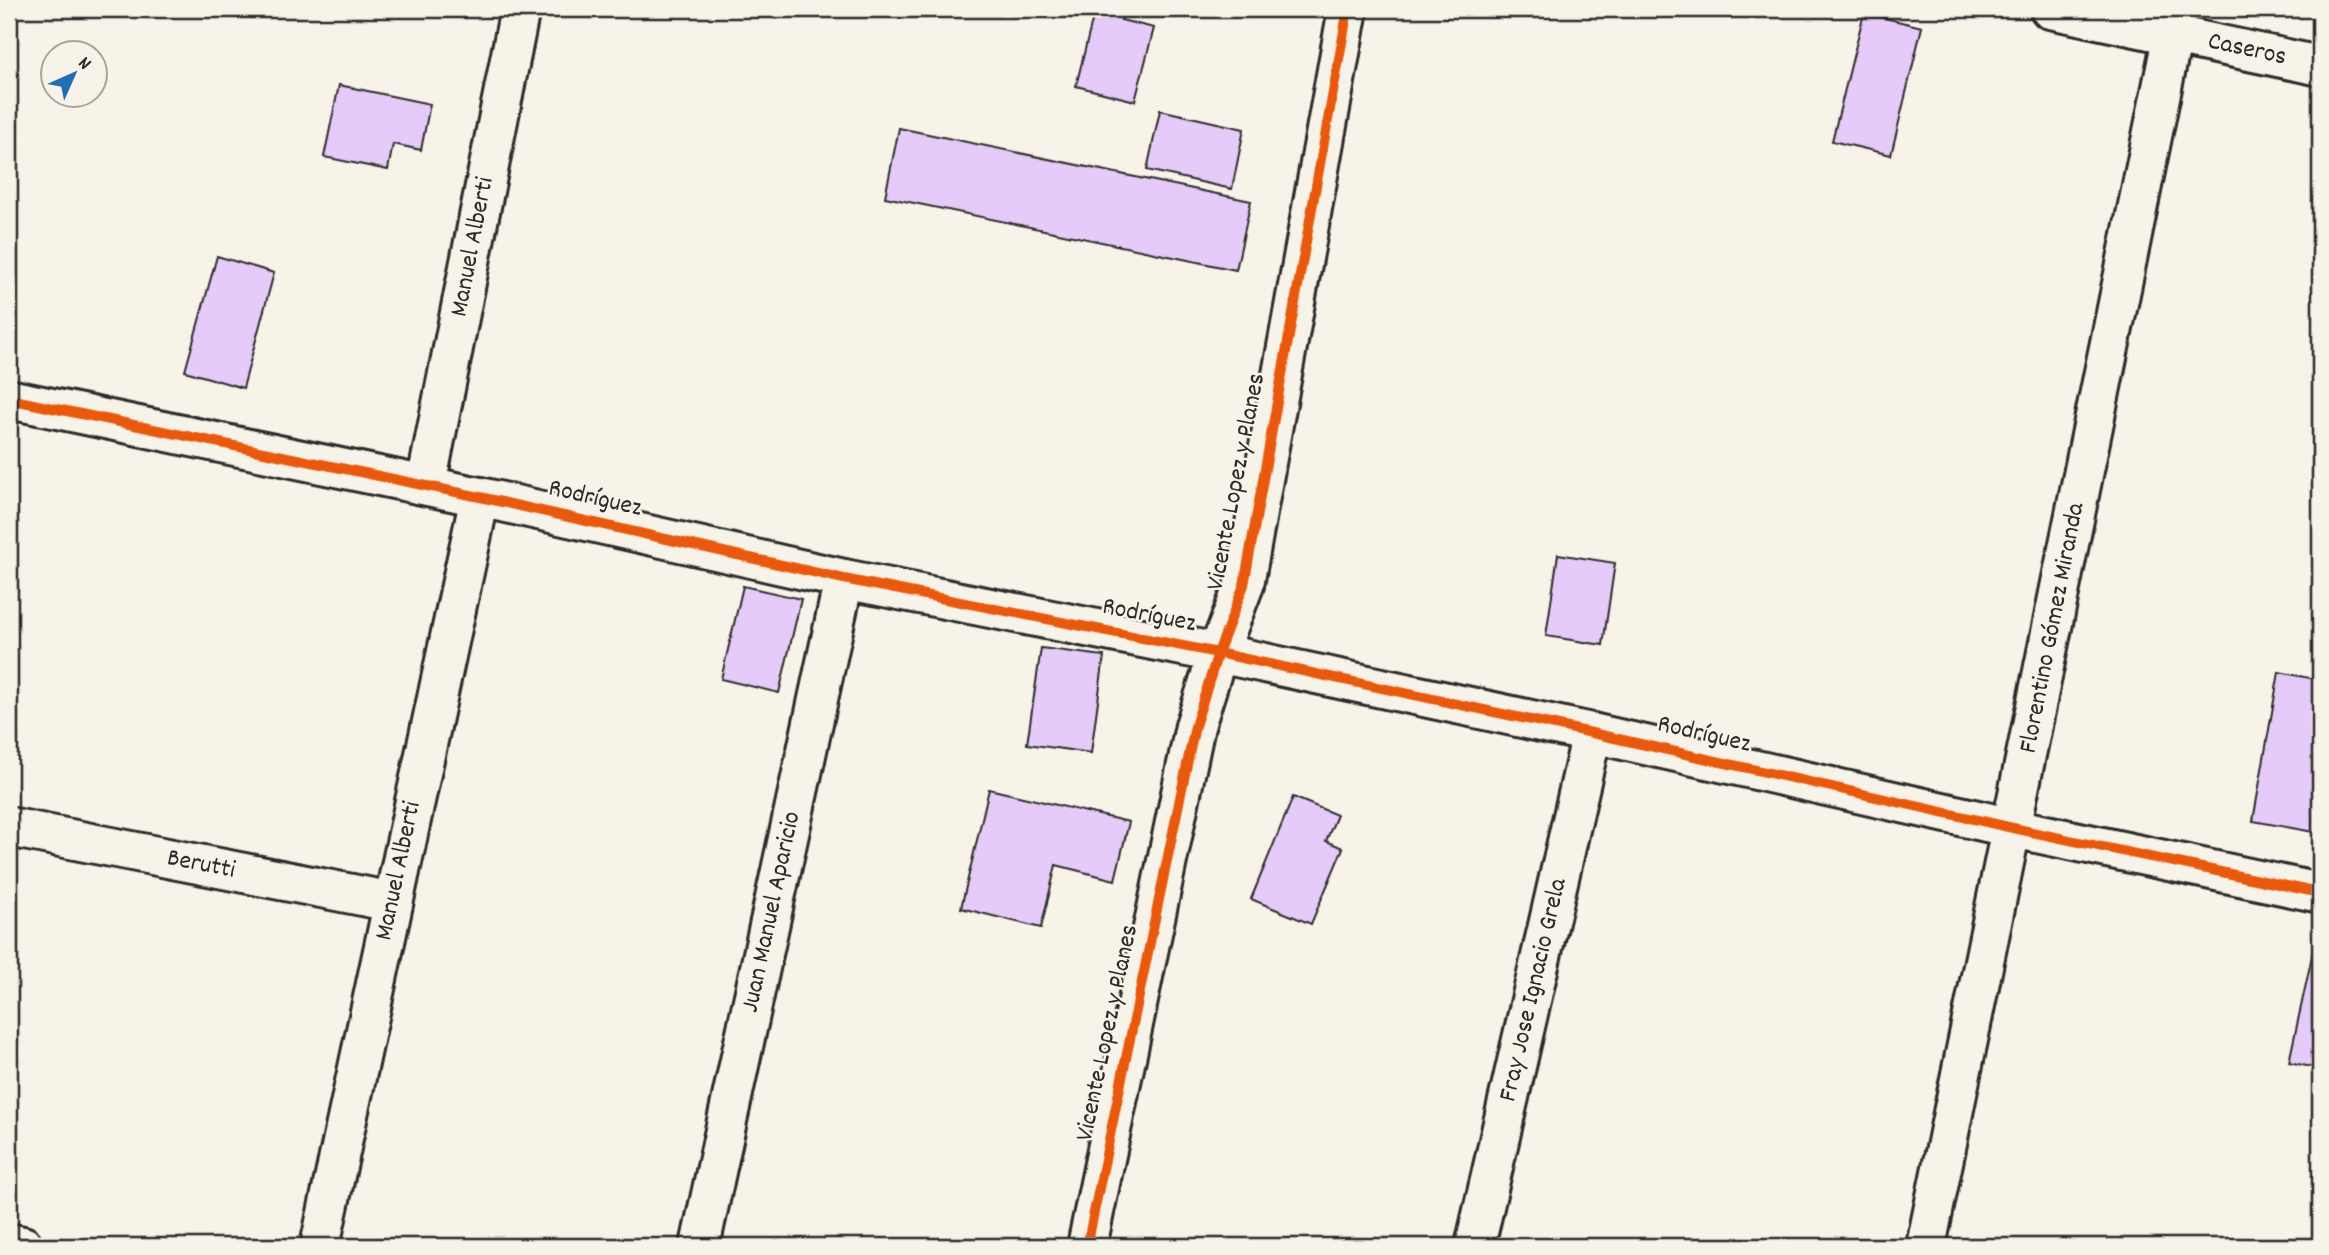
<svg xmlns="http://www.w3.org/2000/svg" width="2329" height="1255" viewBox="0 0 2329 1255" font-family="Dekko,sans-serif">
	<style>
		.building { fill: #e6caf9; stroke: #2b2b2b; stroke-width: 2 }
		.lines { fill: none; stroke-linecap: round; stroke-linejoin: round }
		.minor-casing { stroke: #2b2b2b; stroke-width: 44 }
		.minor { stroke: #f7f3e8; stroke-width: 38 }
		.cycleway-casing { stroke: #f7f3e8; stroke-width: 15 }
		.cycleway { stroke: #e8590c; stroke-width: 10 }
		.labels { text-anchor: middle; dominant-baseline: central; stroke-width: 5; stroke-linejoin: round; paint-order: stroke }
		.street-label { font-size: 26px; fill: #2b2b2b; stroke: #f7f3e8 }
	</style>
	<rect width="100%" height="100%" fill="#f7f3e8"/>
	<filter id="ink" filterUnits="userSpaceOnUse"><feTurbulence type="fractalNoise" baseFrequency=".0143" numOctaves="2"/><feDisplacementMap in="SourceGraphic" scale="14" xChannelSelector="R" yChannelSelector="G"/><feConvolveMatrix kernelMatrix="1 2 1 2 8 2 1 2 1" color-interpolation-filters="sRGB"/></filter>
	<g filter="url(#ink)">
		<g class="building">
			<path d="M1095 9H1124L1121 20 1154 28 1135 101 1076 86Z"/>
			<path d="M1864 13 1922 27 1891 155 1832 141Z"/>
			<path d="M339 85 430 104 421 150 393 144 388 170 324 157Z"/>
			<path d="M1160 110 1244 129 1232 189 1147 170Z"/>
			<path d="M899 128 1251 201 1236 270 885 197Z"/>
			<path d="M217 256 274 273 243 388 185 371Z"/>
			<path d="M1558 554 1615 563 1603 645 1546 636Z"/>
			<path d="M743 586 801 599 779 693 721 679Z"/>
			<path d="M1041 648 1104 656 1091 753 1027 744Z"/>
			<path d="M2279 672 2320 680 2319 833 2253 821Z"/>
			<path d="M989 789 1129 822 1115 880 1056 865 1041 928 961 908Z"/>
			<path d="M1293 797 1337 815 1326 841 1343 848 1311 924 1251 899Z"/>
			<path d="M2317 933 2320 934V1069L2289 1062Z"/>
		</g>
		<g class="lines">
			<g class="minor-casing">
				<g id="minor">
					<path d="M2050 9 2320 66"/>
					<path d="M9 399 480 497 844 579 1218 653 1592 733 2013 828 2320 893"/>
					<path d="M426 485 520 9"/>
					<path d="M9 827 393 902"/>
					<path d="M9 1243 23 1246"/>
					<path d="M320 1246 480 497"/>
					<path d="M700 1246 844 579"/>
					<path d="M1087 1246 1195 726 1218 653 1244 585 1348 9"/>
					<path d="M1475 1246 1592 733"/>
					<path d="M1926 1246 2178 9"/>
				</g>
			</g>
			<use href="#minor" class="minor"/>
			<g class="cycleway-casing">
				<g id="cycleway">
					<path d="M9 399 480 497 844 579 1218 653 1592 733 2013 828 2320 893"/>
					<path d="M1087 1246 1195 726 1218 653 1244 585 1348 9"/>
				</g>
			</g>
			<use href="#cycleway" class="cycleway"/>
		</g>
	</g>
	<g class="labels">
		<g class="street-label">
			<text transform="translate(2247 50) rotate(12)">Caseros</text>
			<text transform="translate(473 247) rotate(-79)">Manuel Alberti</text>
			<text transform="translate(1237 482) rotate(-79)">Vicente Lopez y Planes</text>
			<text transform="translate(595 499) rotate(13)">Rodríguez</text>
			<text transform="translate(1149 616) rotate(11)">Rodríguez</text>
			<text transform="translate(2053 628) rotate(-79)">Florentino Gómez Miranda</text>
			<text transform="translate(1704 735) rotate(13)">Rodríguez</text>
			<text transform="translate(201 865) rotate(11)">Berutti</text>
			<text transform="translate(399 871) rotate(-78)">Manuel Alberti</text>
			<text transform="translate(772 912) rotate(-78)">Juan Manuel Aparicio</text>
			<text transform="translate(1534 990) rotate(-77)">Fray Jose Ignacio Grela</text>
			<text transform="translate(1108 1033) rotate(-78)">Vicente Lopez y Planes</text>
		</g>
	</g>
	<rect width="2329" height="1255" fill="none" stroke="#f7f3e8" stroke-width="35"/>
	<rect x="18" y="18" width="2294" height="1220" fill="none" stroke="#2b2b2b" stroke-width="2.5" filter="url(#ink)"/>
	<g transform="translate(74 74) rotate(45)"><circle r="33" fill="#f7f3e8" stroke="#a5a39c" stroke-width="2"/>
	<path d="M0-5L12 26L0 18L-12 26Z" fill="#1f6fb2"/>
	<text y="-10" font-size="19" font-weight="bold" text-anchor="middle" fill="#2b2b2b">N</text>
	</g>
</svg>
